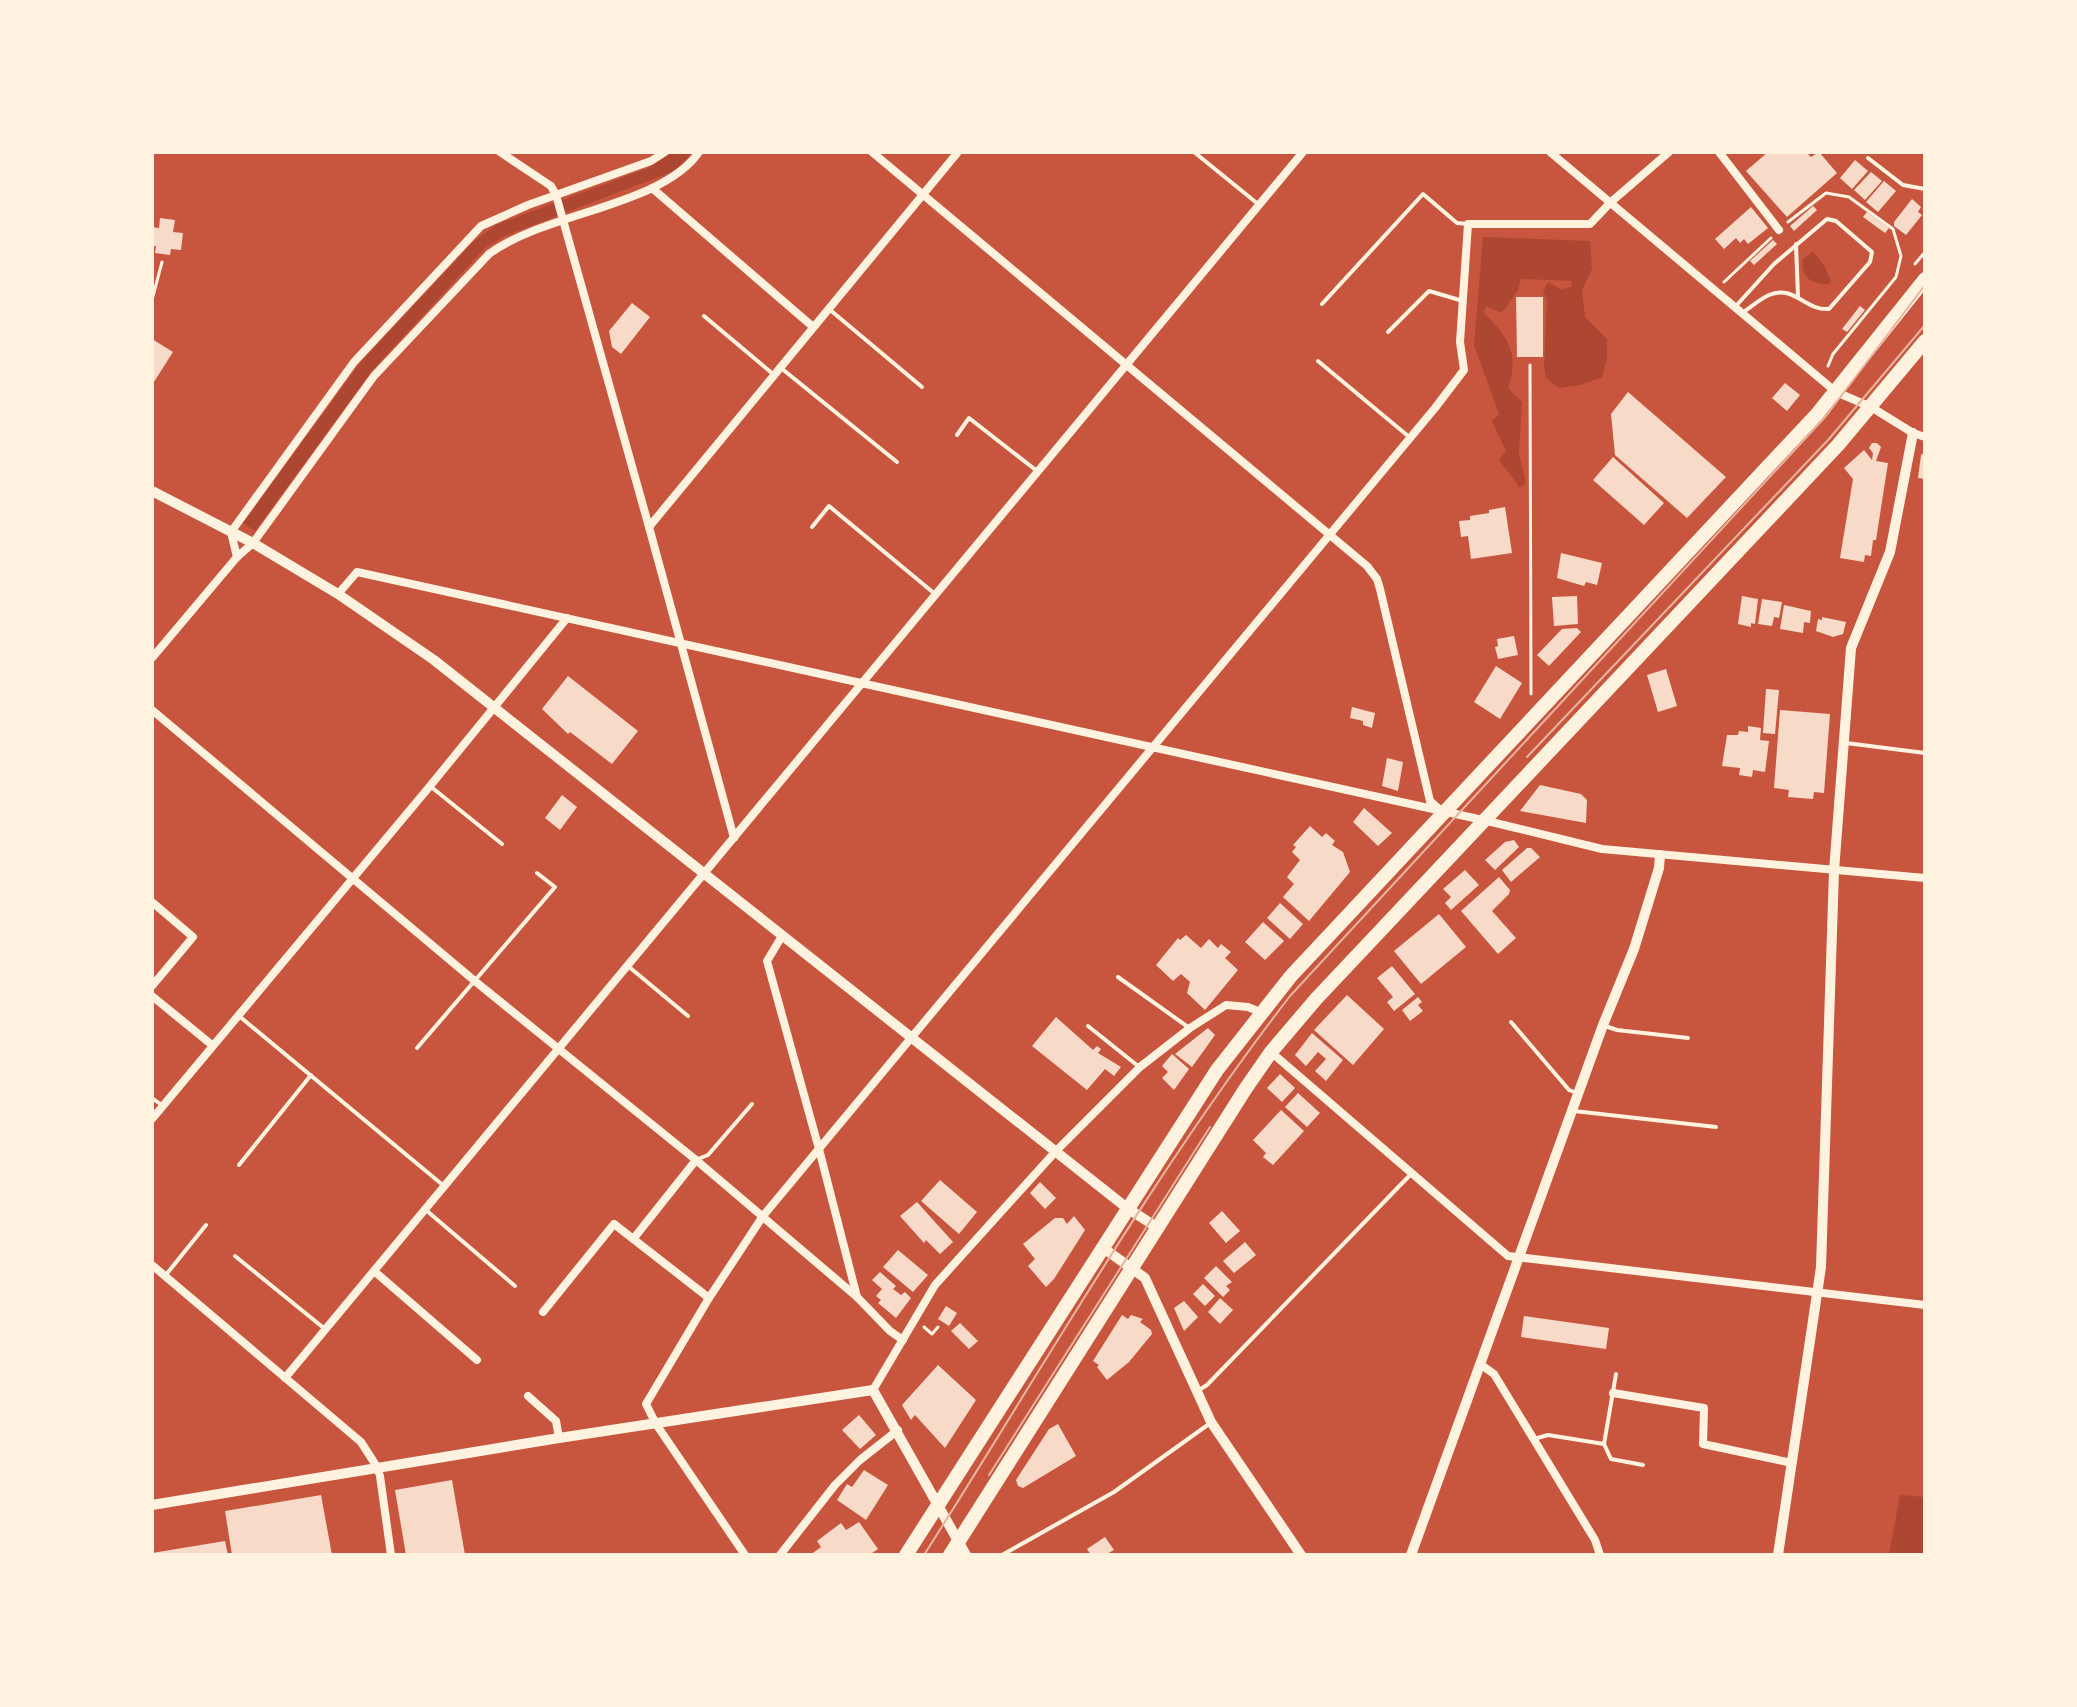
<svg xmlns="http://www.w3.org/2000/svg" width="2077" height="1707" viewBox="0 0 2077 1707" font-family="Inter,sans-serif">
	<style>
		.green { fill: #ae4732 }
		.building { fill: #f7dbc8 }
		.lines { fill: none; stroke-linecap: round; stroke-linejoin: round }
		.path { stroke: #fff3e0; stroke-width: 3 }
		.service { stroke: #fff3e0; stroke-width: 4 }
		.minor { stroke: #fff3e0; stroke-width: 8 }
		.tertiary { stroke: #fff3e0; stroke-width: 10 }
		.primary { stroke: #fff3e0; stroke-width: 14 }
		.tram { stroke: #e9b49f; stroke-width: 2 }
	</style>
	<rect width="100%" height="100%" fill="#c8553d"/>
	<g class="green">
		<path d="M673 152H693L674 171 505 236 485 248 371 372 255 531 243 523 360 363 474 241 498 224 648 168Z"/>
		<path d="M1483 237 1590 241 1592 269 1582 290 1585 317 1607 339V359L1602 377 1581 385 1559 388 1546 378 1544 366 1547 300 1543 291 1548 282 1561 289 1571 287 1572 281 1521 279 1518 290 1502 313 1486 306 1484 313C1508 337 1520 353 1508 388L1522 402 1519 453 1526 483 1520 488 1499 460 1506 451 1492 421 1499 414 1474 345Z"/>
		<path d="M1813 251 1824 265 1831 281 1829 284C1812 285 1800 277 1803 259Z"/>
		<path d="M1900 1495 1925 1497V1555H1889Z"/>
	</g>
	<g class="building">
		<path d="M1768 152H1806L1811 157 1819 152 1837 173 1787 217 1746 171Z"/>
		<path d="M1855 160 1868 171 1852 189 1840 178Z"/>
		<path d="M1871 172 1882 181 1865 200 1854 190Z"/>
		<path d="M1884 181 1896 191 1878 212 1866 202Z"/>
		<path d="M1912 199 1921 207 1918 212 1922 215 1906 235 1894 226V222Z"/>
		<path d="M1813 206 1817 210 1794 231 1790 226Z"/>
		<path d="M1751 207 1768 228 1748 244 1744 239 1740 243 1736 238 1724 249 1715 239Z"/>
		<path d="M1867 212 1889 228 1885 233 1863 217Z"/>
		<path d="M160 218 175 220 173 232 183 233 181 250 171 249 170 255 155 253 156 246H152V227L159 228Z"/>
		<path d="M1773 240 1777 244 1754 265 1750 261Z"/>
		<path d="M1516 297H1543V357H1517Z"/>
		<path d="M632 303 650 317 621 354 612 347 609 331Z"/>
		<path d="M1860 306 1865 310 1847 332 1842 329Z"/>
		<path d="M152 339 173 352 152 385Z"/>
		<path d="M1785 383 1800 395 1787 411 1772 398Z"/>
		<path d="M1628 392 1726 477 1687 518 1615 455 1611 414Z"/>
		<path d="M1872 443H1877L1881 447 1876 461 1888 463 1876 540H1873L1871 556 1865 555 1864 562 1840 558 1853 479 1844 468 1864 450 1872 460 1873 453 1869 448Z"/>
		<path d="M1925 452V479L1918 478 1921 455Z"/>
		<path d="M1613 457 1664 503 1644 525 1593 480Z"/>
		<path d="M1505 507 1512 553 1471 559 1468 536 1461 537 1459 521 1470 520V516L1489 513V510Z"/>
		<path d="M1561 553 1602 563 1597 585 1586 582 1584 586 1557 578Z"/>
		<path d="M1577 596 1578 624 1554 626 1552 597Z"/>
		<path d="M1742 596 1758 599 1755 624 1751 623V627L1738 624Z"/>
		<path d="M1762 599 1782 602 1779 618 1774 617 1772 626 1758 624Z"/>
		<path d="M1784 605 1811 611 1810 623 1804 622 1803 633 1780 629Z"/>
		<path d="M1822 617 1846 622 1843 634 1833 637 1816 631 1818 619 1822 620Z"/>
		<path d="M1577 628 1581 632 1549 666 1537 655 1562 629Z"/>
		<path d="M1514 636 1518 655 1498 659 1495 647 1498 646 1497 639Z"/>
		<path d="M1496 666 1522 683 1500 719 1474 702Z"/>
		<path d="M1666 669 1677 706 1658 712 1647 675Z"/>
		<path d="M568 676 638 731 612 764 570 732 568 734 542 709Z"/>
		<path d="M1766 689 1779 690 1775 734 1763 733Z"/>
		<path d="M1352 707 1375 713 1372 728 1363 725V721L1350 718Z"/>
		<path d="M1780 710 1830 714 1824 793 1814 792 1813 799 1788 797 1789 790 1774 788Z"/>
		<path d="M1748 726 1761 728 1760 740 1769 741 1765 772 1753 770 1752 777 1739 775 1740 768 1722 766 1727 735H1738L1739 731 1748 732Z"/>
		<path d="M1387 758 1403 762 1398 791 1382 786Z"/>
		<path d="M1540 785 1581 794 1587 800 1586 823 1520 811Z"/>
		<path d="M562 795 577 807 560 830 545 818Z"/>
		<path d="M1364 808 1392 833 1378 846 1353 822Z"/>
		<path d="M1310 826 1322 837 1326 833 1335 841 1332 845 1343 852 1350 872 1309 921 1283 897 1294 884 1287 877 1300 860 1292 852 1296 847 1293 845Z"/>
		<path d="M1514 840 1519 847 1495 870 1485 860 1505 842Z"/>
		<path d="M1527 848H1531L1540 857 1511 882 1502 870Z"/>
		<path d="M1465 870 1479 885 1451 910 1445 903 1451 897 1443 889Z"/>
		<path d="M1499 877 1510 890 1509 894 1492 911 1516 938 1498 954 1461 911Z"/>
		<path d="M1280 903 1303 924 1290 939 1267 918Z"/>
		<path d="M1439 914 1466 947 1421 984 1394 951Z"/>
		<path d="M1263 922 1284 941 1265 960 1245 942Z"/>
		<path d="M1186 935 1201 948 1209 939 1218 948 1221 944 1231 952 1225 958 1238 970 1205 1010 1187 993 1190 982 1181 974 1173 981 1156 965 1178 938 1180 940Z"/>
		<path d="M1392 966 1415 994 1394 1011 1387 1002 1393 997 1377 978Z"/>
		<path d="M1347 995 1384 1029 1353 1065 1314 1030Z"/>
		<path d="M1418 997 1422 1002 1418 1005 1423 1011 1410 1021 1402 1010Z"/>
		<path d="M1056 1017 1093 1050 1097 1046 1101 1049 1098 1053 1121 1067 1114 1076 1105 1069 1087 1090 1032 1046Z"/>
		<path d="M1208 1028 1215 1035 1192 1067 1175 1054Z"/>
		<path d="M1312 1033 1343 1060 1326 1081 1315 1071 1326 1059 1318 1052 1306 1066 1295 1055Z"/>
		<path d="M1172 1054 1189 1069 1174 1090 1162 1078 1168 1072 1162 1066Z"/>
		<path d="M1280 1074 1295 1088 1282 1102 1267 1088Z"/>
		<path d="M1298 1093 1320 1113 1307 1127 1285 1107Z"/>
		<path d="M1281 1110 1304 1131 1273 1165 1263 1157 1266 1153 1253 1140Z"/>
		<path d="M940 1180 977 1212 959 1234 921 1201Z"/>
		<path d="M1040 1182 1056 1198 1045 1209 1030 1193Z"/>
		<path d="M917 1202 953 1242 940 1254 926 1240 924 1243 900 1216Z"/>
		<path d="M1222 1211 1240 1231 1226 1243 1209 1223Z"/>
		<path d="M1074 1216 1085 1230 1054 1279 1046 1287 1028 1266 1035 1259 1023 1244 1055 1218H1063L1067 1224Z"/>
		<path d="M1245 1242 1256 1255 1234 1273 1223 1261Z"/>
		<path d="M898 1250 928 1275 913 1292 883 1267Z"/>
		<path d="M1216 1266 1232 1282 1226 1286 1230 1290 1223 1297 1204 1278Z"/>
		<path d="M880 1272 896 1286 893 1289 901 1295 905 1292 911 1298 896 1318 878 1303 881 1300 876 1296 882 1289 872 1280Z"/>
		<path d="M1203 1284 1215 1296 1205 1306 1193 1294Z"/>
		<path d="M1220 1298 1233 1310 1220 1324 1208 1312Z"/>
		<path d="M1184 1301 1198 1317 1184 1331 1174 1308Z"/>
		<path d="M946 1306 957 1313 949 1326 938 1319Z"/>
		<path d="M1122 1315 1128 1319 1131 1315 1143 1319 1140 1322 1151 1330 1152 1334 1129 1362 1107 1380 1097 1367 1099 1365 1093 1361Z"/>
		<path d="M1524 1316 1609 1328 1606 1349 1521 1337Z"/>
		<path d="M960 1323 978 1341 969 1349 951 1331Z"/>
		<path d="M938 1365 976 1400 945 1448 915 1415 911 1420 902 1405Z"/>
		<path d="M859 1415 876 1435 860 1449 842 1430Z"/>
		<path d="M1058 1424 1076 1456 1023 1488 1018 1486 1016 1480 1049 1429Z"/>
		<path d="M864 1470 888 1485 866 1520 837 1500 847 1484 852 1487Z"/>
		<path d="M452 1480 465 1555H406L395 1490Z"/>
		<path d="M321 1495 332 1555H232L225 1511Z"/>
		<path d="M859 1522 878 1549 869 1555H810L821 1547 817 1541 841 1523 846 1530Z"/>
		<path d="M1105 1537 1114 1550 1105 1555H1091L1087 1549Z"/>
		<path d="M225 1541 228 1555H152V1553Z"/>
	</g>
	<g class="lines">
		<g class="path">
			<path d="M1788 222 1826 193 1849 197 1893 229 1901 256 1896 277 1833 354 1828 366"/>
			<path d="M1915 264 1925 252"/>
			<path d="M1724 282 1771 238"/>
			<path d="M152 300 162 262"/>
			<path d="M1530 365 1531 694"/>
			<path d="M924 1327 932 1334 938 1327"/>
		</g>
		<g class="service">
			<path d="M1194 152 1258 204"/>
			<path d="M1868 158 1903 185 1925 189"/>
			<path d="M1796 244 1798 297"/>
			<path d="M1322 304 1423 194 1457 223 1468 224"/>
			<path d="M1735 307 1774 264 1827 219 1836 221 1872 252 1870 262 1829 309C1805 311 1794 284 1769 295 1760 299 1751 307 1742 313"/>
			<path d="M829 309 922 387"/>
			<path d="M704 316 773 374"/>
			<path d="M1388 332 1429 291 1463 301"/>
			<path d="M1318 361 1408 436"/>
			<path d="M781 368 897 462"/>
			<path d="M957 435 969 418 1037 471"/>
			<path d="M812 527 829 506 935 594"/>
			<path d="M1846 743 1925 753"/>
			<path d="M430 786 502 844"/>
			<path d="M628 966 688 1016"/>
			<path d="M1118 977 1188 1027"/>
			<path d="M239 1016 444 1186"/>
			<path d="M1511 1022 1569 1090 1577 1093"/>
			<path d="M1088 1026 1138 1066"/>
			<path d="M1605 1026 1617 1030 1688 1038"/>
			<path d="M417 1048 555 887 537 873"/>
			<path d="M152 1098 163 1106"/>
			<path d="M1574 1111 1716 1127"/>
			<path d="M698 1159 708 1155 752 1104"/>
			<path d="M239 1165 311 1075"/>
			<path d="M427 1211 515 1286"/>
			<path d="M235 1256 325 1329"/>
			<path d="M165 1276 206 1225"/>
			<path d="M1199 1390 1207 1385 1411 1174"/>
			<path d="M1534 1439 1548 1435 1604 1444 1616 1374"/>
			<path d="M1604 1444 1611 1459 1643 1465"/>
			<path d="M1002 1555 1114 1492 1209 1424"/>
		</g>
		<g class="minor">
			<path d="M500 152 551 186 556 195 649 527 958 152"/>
			<path d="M872 152 1367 566 1377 579 1380 589 1430 801 1439 809"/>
			<path d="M1550 152 1836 392 1871 407 1913 433 1925 437"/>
			<path d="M1719 152 1779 230"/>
			<path d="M652 188 812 326"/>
			<path d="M649 527 734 838"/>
			<path d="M237 557 231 532 354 362 481 226 528 205 651 161 665 152"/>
			<path d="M338 594 357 572 1483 820 1602 849 1925 878"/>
			<path d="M152 658 237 557 253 543 374 376 489 254C546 212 662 206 699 152"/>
			<path d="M152 710 476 982 696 1160 857 1297 890 1331 903 1340"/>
			<path d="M152 902 193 937 152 986"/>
			<path d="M782 936 767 961 819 1149 857 1297"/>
			<path d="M152 996 212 1045"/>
			<path d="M1271 1052 1508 1256 1925 1305"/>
			<path d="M152 1119 430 786 567 618"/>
			<path d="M634 1238 696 1160"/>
			<path d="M152 1265 361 1442 377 1467 380 1476 391 1555"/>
			<path d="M374 1271 477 1360"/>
			<path d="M543 1312 614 1224 709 1298"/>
			<path d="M1480 1364 1494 1374 1595 1540 1600 1555"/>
			<path d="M285 1378 1303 152"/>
			<path d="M873 1390 935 1285 1056 1151 1140 1067 1190 1028 1226 1005 1248 1007 1260 1012"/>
			<path d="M1613 1393 1704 1408 1703 1444 1792 1463"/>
			<path d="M528 1396 556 1421 559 1438"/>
			<path d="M745 1555 656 1424 646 1404 709 1298 763 1216 1435 408 1464 370 1460 342 1468 224H1590L1611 202 1669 152"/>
			<path d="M780 1555 835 1485 860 1460 898 1430"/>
		</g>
		<g class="tertiary">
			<path d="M152 491 253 543 338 594 434 660 1127 1208 1158 1228"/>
			<path d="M1102 1247 1145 1278 1211 1422 1301 1555"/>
			<path d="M152 1505 559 1438 873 1390 966 1555"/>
			<path d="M1411 1555 1603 1025 1634 949 1659 868 1660 855"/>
			<path d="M1778 1555 1821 1267 1834 871 1851 648 1890 552 1913 433"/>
		</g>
		<g class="primary">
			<path d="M906 1555 1217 1070 1291 976 1817 414 1925 279"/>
			<path d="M950 1555 1246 1088 1271 1052 1316 999 1838 445 1925 341"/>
		</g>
		<g class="tram">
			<path d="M1527 757 1829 439 1925 325"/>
			<path d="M989 1475 1210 1127"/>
			<path d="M924 1555C1043 1368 1154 1172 1290 996L1826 416 1925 285"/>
		</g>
	</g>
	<rect width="2077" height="1707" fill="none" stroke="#fff3e0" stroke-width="308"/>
</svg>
